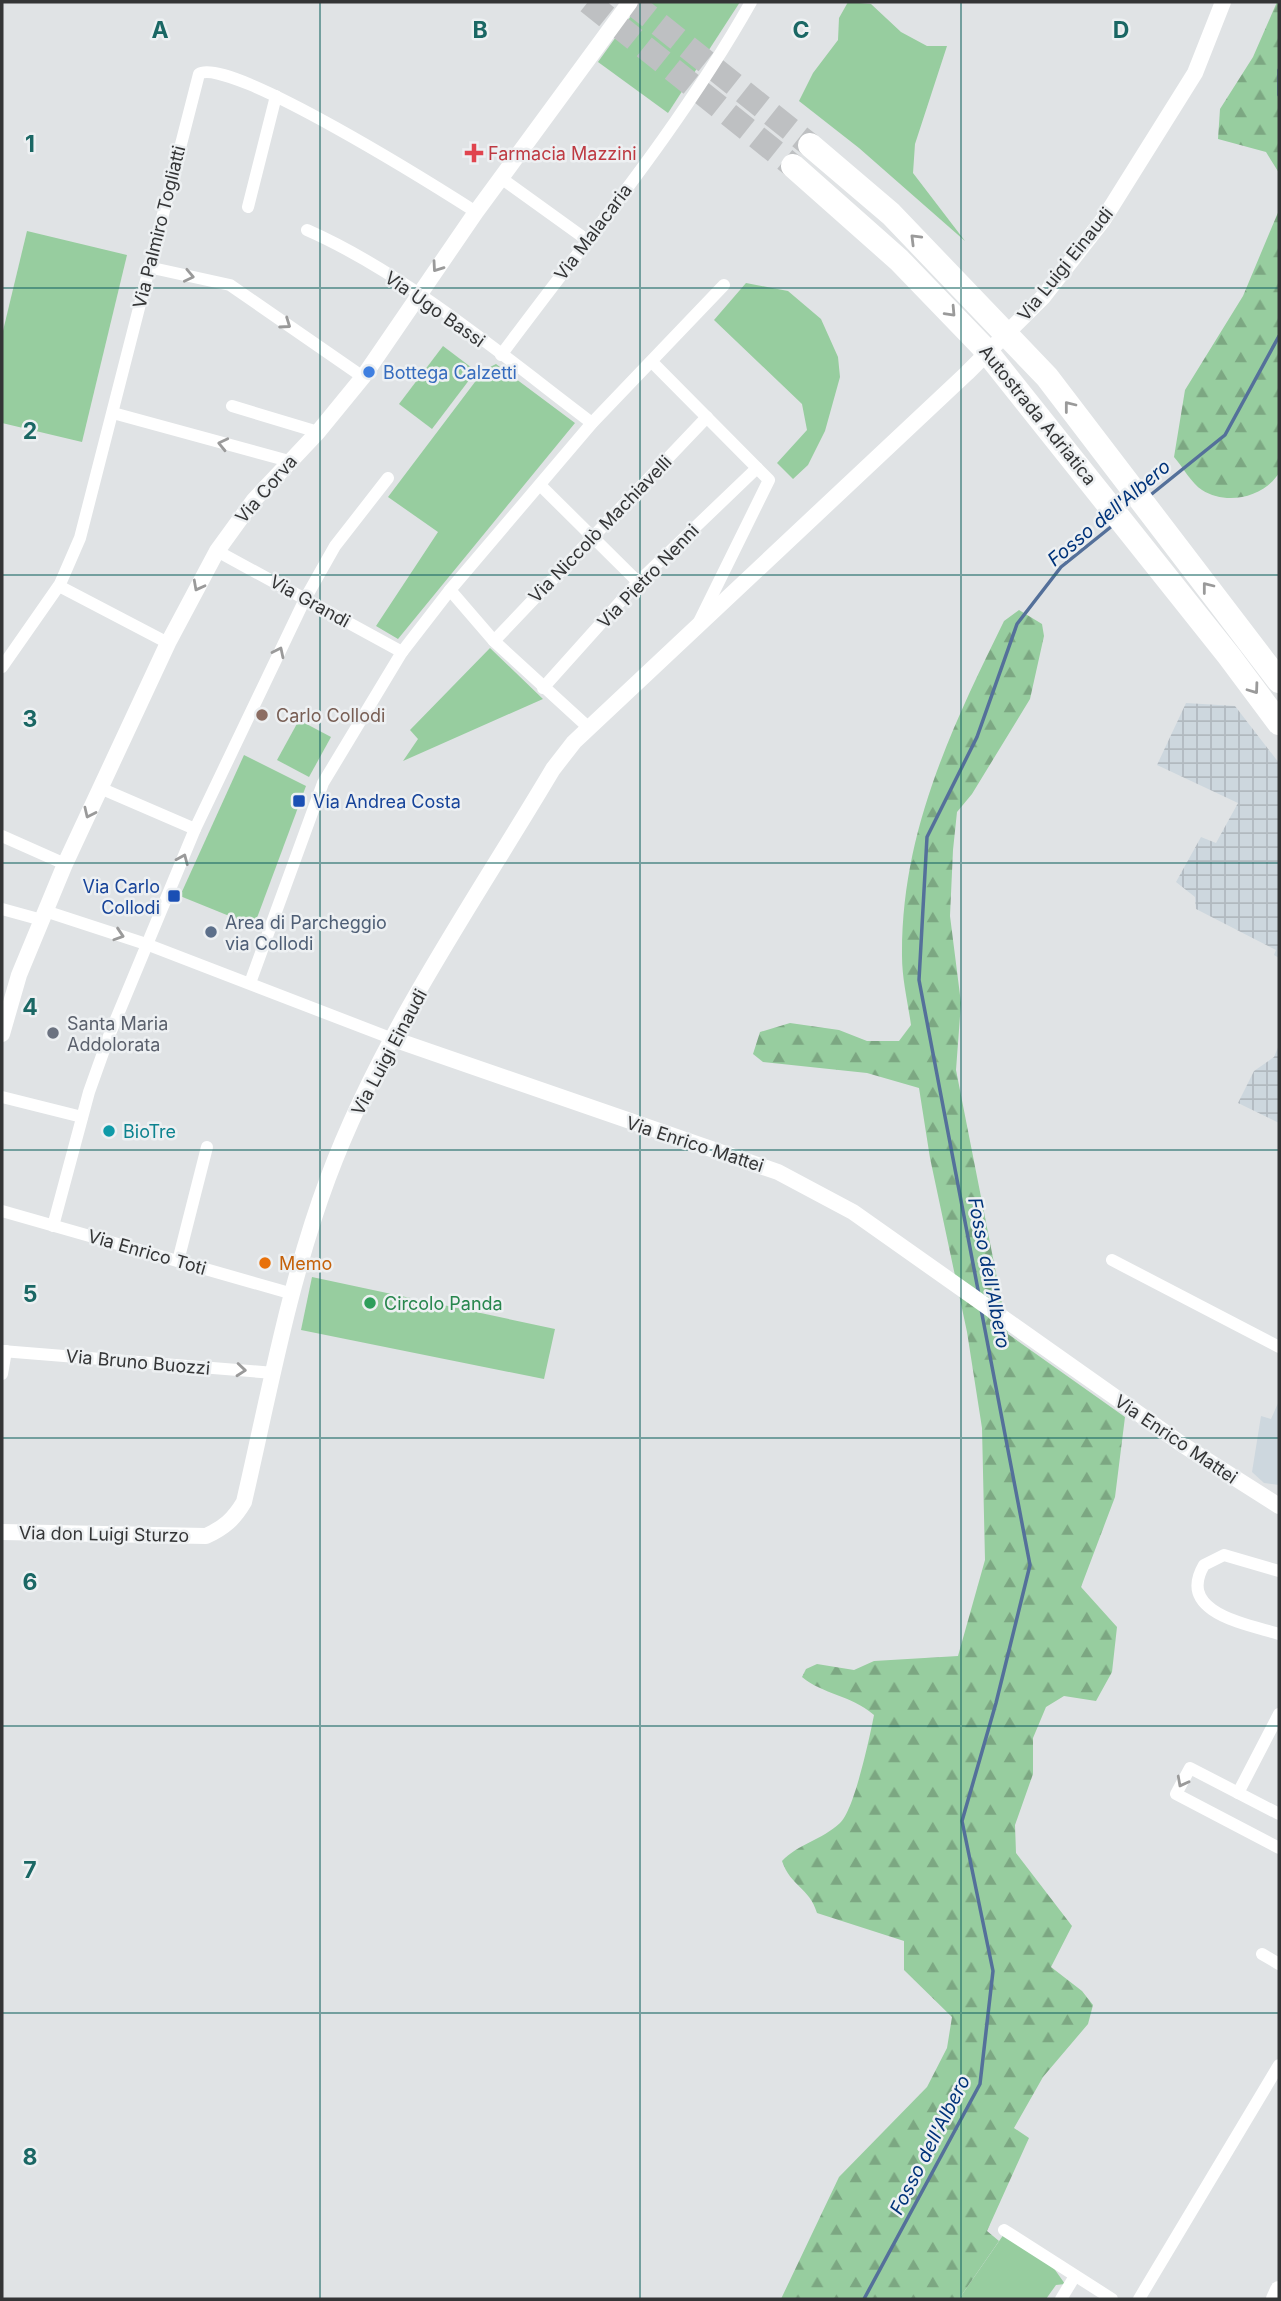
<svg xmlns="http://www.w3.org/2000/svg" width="1281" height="2301" viewBox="0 0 1281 2301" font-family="Inter,sans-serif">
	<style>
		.built { fill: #cdd7de }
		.industrial { fill: url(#industrial-grid) }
		.green { fill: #97cd9f }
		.forest { fill: url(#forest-firs) }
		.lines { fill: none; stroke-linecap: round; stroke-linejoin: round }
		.stream { stroke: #54709a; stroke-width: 3.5 }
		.motorway-tunnel { stroke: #bec0c2; stroke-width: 24; stroke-dasharray: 24 12; stroke-linecap: butt }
		.minor { stroke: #fff; stroke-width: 12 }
		.tertiary { stroke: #fff; stroke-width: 16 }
		.secondary { stroke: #fff; stroke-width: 18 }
		.motorway { stroke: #fff; stroke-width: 24 }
		.oneway { stroke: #9a9a9a }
		.grid { fill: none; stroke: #1a6764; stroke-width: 2; stroke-opacity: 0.55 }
		.health-dot { fill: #e0444e; stroke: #edf0f2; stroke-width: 2.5 }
		.shop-dot { fill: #3f7fe0; stroke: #edf0f2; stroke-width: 2.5 }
		.education-dot { fill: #8d6e63; stroke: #edf0f2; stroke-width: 2.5 }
		.transit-dot { fill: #1a4fb4; stroke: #edf0f2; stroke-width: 2.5 }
		.service-dot { fill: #5c6f8a; stroke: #edf0f2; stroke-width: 2.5 }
		.worship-dot { fill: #6b7280; stroke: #edf0f2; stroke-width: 2.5 }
		.culture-dot { fill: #0f9aa8; stroke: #edf0f2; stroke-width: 2.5 }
		.food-dot { fill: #e8710a; stroke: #edf0f2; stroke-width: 2.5 }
		.leisure-dot { fill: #2e9e5b; stroke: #edf0f2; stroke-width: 2.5 }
		.labels { text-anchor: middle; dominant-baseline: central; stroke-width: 5; stroke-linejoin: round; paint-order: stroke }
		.health-label { font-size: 18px; fill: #be3a42; stroke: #edf0f2; text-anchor: start }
		.street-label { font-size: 18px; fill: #343536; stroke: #edf0f2 }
		.shop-label { font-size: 18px; fill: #366cbe; stroke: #edf0f2; text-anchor: start }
		.education-label { font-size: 18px; fill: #785e54; stroke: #edf0f2; text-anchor: start }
		.transit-label { font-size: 18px; fill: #164399; stroke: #edf0f2; text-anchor: start }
		.service-label { font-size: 18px; fill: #4e5e75; stroke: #edf0f2; text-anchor: start }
		.worship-label { font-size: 18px; fill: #5b616d; stroke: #edf0f2; text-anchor: start }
		.culture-label { font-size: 18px; fill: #0d838f; stroke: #edf0f2; text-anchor: start }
		.food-label { font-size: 18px; fill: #c56008; stroke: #edf0f2; text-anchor: start }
		.leisure-label { font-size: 18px; fill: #27864d; stroke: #edf0f2; text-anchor: start }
		.water-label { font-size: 19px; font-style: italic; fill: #00337a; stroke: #edf0f2 }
		.grid-label { font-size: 23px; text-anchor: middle; font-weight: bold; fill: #1a6764; stroke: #edf0f2; stroke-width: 5; stroke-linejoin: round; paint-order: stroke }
	</style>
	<defs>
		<pattern id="industrial-grid" width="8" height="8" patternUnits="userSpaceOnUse" patternTransform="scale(1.75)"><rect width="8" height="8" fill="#cdd7de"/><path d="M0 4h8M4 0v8" fill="none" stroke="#b1b9bf"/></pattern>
		<pattern id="forest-firs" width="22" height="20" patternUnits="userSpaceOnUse" patternTransform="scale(1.75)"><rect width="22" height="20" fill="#97cd9f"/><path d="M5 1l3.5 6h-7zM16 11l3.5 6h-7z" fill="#7ca782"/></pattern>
	</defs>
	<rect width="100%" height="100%" fill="#e0e3e5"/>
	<path class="built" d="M1279 1401V1485L1264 1483 1252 1472 1261 1416 1271 1419Z"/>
	<g class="industrial">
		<path d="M1186 703 1235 706 1279 763V958L1274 955 1276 950 1196 909 1195 897 1176 882 1201 837 1216 843 1238 803 1157 765Z"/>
		<path d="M1279 1045V1123L1238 1103 1254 1071 1274 1057Z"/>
	</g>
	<g class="green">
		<path d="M641 2H740L668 113 598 62Z"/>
		<path d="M848 2 871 4 901 32 927 46H947L915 144 913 173 965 241 859 148 799 101 813 73 838 40 839 18Z"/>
		<path d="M27 231 127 255 82 442 2 423V335Z"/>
		<path d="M746 283 788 291 821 319 838 357 840 377 825 431 808 465 793 479 777 463 807 430 802 404 714 320Z"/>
		<path d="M443 346 476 371 432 429 399 404Z"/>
		<path d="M496 364 575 423 398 639 376 626 438 532 388 497 484 370Z"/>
		<path d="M490 648 543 699 403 761 418 739 410 730Z"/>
		<path d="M299 720 331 737 309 777 277 760Z"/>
		<path d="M244 755 306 786 254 926 180 896Z"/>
		<path d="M312 1277 555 1329 544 1379 301 1330Z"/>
		<path d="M1004 2234 1053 2267 1065 2284 1056 2285 1046 2299H959Z"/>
	</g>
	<g class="forest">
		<path d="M1277 2H1279V173L1266 152 1218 139 1220 109 1253 57Z"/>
		<path d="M1279 210V473C1264 497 1227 506 1202 490 1192 484 1182 466 1174 457L1185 390 1243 296Z"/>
		<path d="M1019 610 1042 624 1044 636 1030 699 972 794 957 812 953 850 950 916 961 1003 956 1070 1008 1334 1125 1417 1115 1497 1081 1587 1117 1627 1112 1672 1096 1701 1064 1696 1046 1707 1033 1738V1774L1015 1825 1016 1853 1072 1926 1051 1967 1082 1991 1093 2005 1088 2024 1043 2077 1014 2128 1029 2138 987 2231 999 2241 959 2299H781L839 2177 927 2087 947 2048 952 2017 904 1970V1941L817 1913C809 1887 791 1887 782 1861 798 1844 822 1840 840 1823 854 1811 870 1736 874 1715 849 1694 824 1695 802 1677L806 1669 817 1664 854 1670 874 1661 958 1656 985 1560 982 1428 967 1332 930 1158 919 1088 867 1073 763 1062 753 1054 760 1032 790 1023 839 1030 867 1041H899L911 1025C908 1003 902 979 902 956 901 833 951 729 1004 621Z"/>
	</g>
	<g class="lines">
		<g class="stream">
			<path d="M1279 70V95"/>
			<path d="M1148 497 1225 435 1279 336"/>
			<path d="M979 1295 919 980 927 837 977 737 1017 624 1061 567 1112 526"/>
			<path d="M864 2299 980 2084 993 1971 962 1821 996 1703 1030 1565 981 1309"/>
		</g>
		<g class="motorway-tunnel">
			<path d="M588 2 793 166"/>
			<path d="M631 2 810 145"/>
		</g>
		<g class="minor">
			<path d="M501 178 587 240"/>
			<path d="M248 207 276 96"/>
			<path d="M307 230C405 273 506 358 592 423"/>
			<path d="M148 267 230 285 363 377"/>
			<path d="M501 355C587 239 680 128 751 2"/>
			<path d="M652 362 769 480 698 624"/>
			<path d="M232 406 318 432"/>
			<path d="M113 413 289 461"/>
			<path d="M540 485 638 582"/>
			<path d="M217 551 402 652"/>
			<path d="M59 586 168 643"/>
			<path d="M450 590 494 641 589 728"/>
			<path d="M494 641 707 417"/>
			<path d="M2 667 60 584 80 538 199 74C228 55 440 189 476 212"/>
			<path d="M543 688 638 582 757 468"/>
			<path d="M100 788 195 829"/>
			<path d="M2 836 65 864"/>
			<path d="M2 909 42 920"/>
			<path d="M45 911 146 944 393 1039"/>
			<path d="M250 983 323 783 402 652 450 590 592 423 724 285"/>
			<path d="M2 1097 82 1117"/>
			<path d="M2 1211 293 1294"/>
			<path d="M53 1226 89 1092 109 1036 195 829 305 599 335 546 388 478"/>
			<path d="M1112 1260 1279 1347"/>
			<path d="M178 1261 207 1147"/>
			<path d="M2 1351 274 1373"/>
			<path d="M2 1374 6 1351"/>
			<path d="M1279 1571 1224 1555 1204 1565C1176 1613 1247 1624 1279 1634"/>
			<path d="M1238 1793 1279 1714"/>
			<path d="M1279 1814 1190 1768 1176 1794 1279 1848"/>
			<path d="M1262 1954 1279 1964"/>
			<path d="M1004 2230 1112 2299"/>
			<path d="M1061 2299 1075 2276"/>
			<path d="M1139 2299 1279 2065"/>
		</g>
		<g class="tertiary">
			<path d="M2 1034 19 975 65 864 168 643 217 551 254 500 318 432 363 377 476 212 630 2"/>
			<path d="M393 1039 778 1172 853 1212 1183 1445 1279 1506"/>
			<path d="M2 1532 206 1536C224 1528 234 1519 244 1502 269 1394 289 1282 328 1178 382 1033 474 902 553 769L574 742 967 373 1043 297 1103 220 1195 73 1223 2"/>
		</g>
		<path class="secondary" d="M1275 2299 1279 2290"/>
		<g class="motorway">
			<path d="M810 145 891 214 1047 377 1279 681"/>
			<path d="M793 166 899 260 982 346 1229 656 1279 723"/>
		</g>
	</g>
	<defs><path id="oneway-chevron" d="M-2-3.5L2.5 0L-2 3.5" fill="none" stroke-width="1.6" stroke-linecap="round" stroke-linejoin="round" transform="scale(1.75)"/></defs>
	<g class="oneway">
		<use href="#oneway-chevron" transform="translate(915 239) rotate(-135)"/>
		<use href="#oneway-chevron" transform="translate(437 267) rotate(125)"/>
		<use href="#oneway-chevron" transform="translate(189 276) rotate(12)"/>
		<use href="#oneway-chevron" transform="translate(951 312) rotate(47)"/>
		<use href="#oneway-chevron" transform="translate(286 324) rotate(35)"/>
		<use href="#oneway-chevron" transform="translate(1069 406) rotate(-128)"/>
		<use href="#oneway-chevron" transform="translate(223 444) rotate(-167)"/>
		<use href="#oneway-chevron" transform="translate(198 586) rotate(118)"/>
		<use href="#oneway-chevron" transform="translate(1207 587) rotate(-128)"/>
		<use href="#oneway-chevron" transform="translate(279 652) rotate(-64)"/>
		<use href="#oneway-chevron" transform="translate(1254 689) rotate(54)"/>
		<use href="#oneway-chevron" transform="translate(89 813) rotate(115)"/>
		<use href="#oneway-chevron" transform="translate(183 859) rotate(-67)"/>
		<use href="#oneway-chevron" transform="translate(119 935) rotate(18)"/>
		<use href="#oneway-chevron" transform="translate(241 1370) rotate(5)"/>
		<use href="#oneway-chevron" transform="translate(1182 1782) rotate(118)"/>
	</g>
	<path class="grid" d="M320 2V2299M640 2V2299M961 2V2299M2 288H1279M2 575H1279M2 863H1279M2 1150H1279M2 1438H1279M2 1726H1279M2 2013H1279"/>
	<path class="health-dot" d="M470.5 142.5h7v7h7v7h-7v7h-7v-7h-7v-7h7z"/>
	<circle class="shop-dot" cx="369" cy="372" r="7"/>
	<circle class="education-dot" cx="262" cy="715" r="7"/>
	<g class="transit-dot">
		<rect x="292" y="794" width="14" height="14" rx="3.5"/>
		<rect x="167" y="889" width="14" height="14" rx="3.5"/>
	</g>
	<circle class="service-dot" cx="211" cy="932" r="7"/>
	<circle class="worship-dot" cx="53" cy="1033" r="7"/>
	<circle class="culture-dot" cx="109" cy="1131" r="7"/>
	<circle class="food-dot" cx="265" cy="1263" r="7"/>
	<circle class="leisure-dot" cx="370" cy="1303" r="7"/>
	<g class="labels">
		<g class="health-label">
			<text x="488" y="153">Farmacia Mazzini</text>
		</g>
		<g class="street-label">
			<text transform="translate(159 227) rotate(-76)">Via Palmiro Togliatti</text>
			<text transform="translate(593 232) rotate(-53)">Via Malacaria</text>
			<text transform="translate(1065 264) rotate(-51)">Via Luigi Einaudi</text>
			<text transform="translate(435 309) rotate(35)">Via Ugo Bassi</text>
			<text transform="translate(1038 415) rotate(51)">Autostrada Adriatica</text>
			<text transform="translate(266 489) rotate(-49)">Via Corva</text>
			<text transform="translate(600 529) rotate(-46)">Via Niccolò Machiavelli</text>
			<text transform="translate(648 576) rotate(-46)">Via Pietro Nenni</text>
			<text transform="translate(310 601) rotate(29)">Via Grandi</text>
			<text transform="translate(389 1052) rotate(-62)">Via Luigi Einaudi</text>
			<text transform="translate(695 1144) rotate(18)">Via Enrico Mattei</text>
			<text transform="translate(147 1252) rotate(16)">Via Enrico Toti</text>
			<text transform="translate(138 1362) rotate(5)">Via Bruno Buozzi</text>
			<text transform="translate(1176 1439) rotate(34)">Via Enrico Mattei</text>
			<text transform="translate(104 1534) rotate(1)">Via don Luigi Sturzo</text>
		</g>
		<g class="shop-label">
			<text x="383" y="372">Bottega Calzetti</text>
		</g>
		<g class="education-label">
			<text x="276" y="715">Carlo Collodi</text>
		</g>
		<g class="transit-label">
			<text x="313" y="801">Via Andrea Costa</text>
			<text x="160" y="886" text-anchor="end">Via Carlo<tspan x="160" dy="21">Collodi</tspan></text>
		</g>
		<g class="service-label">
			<text x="225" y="922">Area di Parcheggio<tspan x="225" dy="21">via Collodi</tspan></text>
		</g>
		<g class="worship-label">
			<text x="67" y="1023">Santa Maria<tspan x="67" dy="21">Addolorata</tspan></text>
		</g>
		<g class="culture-label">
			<text x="123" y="1131">BioTre</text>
		</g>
		<g class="food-label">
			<text x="279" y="1263">Memo</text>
		</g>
		<g class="leisure-label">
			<text x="384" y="1303">Circolo Panda</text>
		</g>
		<g class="water-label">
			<text transform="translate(1109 513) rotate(-40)">Fosso dell'Albero</text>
			<text transform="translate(989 1273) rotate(79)">Fosso dell'Albero</text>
			<text transform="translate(930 2145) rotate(-63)">Fosso dell'Albero</text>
		</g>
	</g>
	<g class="grid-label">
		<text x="160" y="38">A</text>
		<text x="480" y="38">B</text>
		<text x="801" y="38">C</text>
		<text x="1121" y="38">D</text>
		<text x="30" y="152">1</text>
		<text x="30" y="439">2</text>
		<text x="30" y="727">3</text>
		<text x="30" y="1015">4</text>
		<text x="30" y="1302">5</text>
		<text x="30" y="1590">6</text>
		<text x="30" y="1878">7</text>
		<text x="30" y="2165">8</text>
	</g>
	<rect width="1281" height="2301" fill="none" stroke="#343536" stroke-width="7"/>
</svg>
